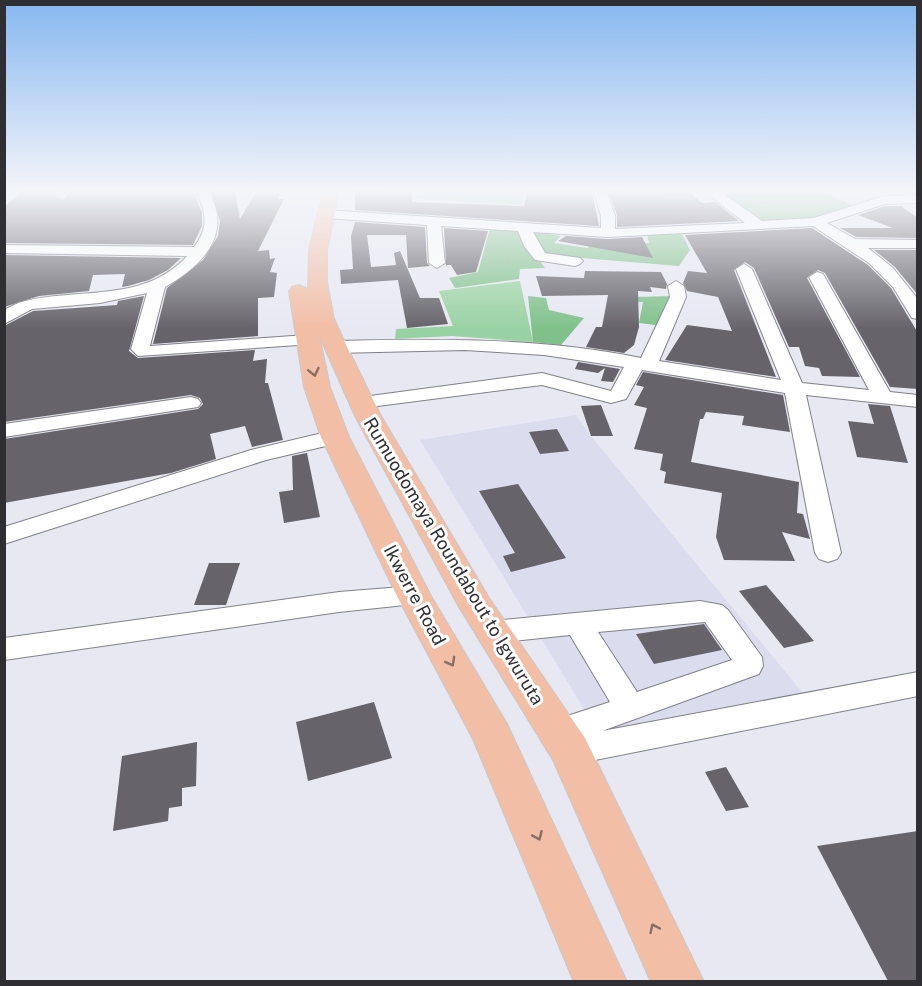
<svg xmlns="http://www.w3.org/2000/svg" width="922" height="986" viewBox="0 0 922 986" font-family="'Public Sans',sans-serif">
	<style>
		.built { fill: #dbdced }
		.green { fill: #99d2a2 }
		.forest { fill: #80c18b }
		.building { fill: #66636b }
		.lines { fill: none; stroke-linecap: round; stroke-linejoin: round }
		.minor-casing { stroke: #808089; stroke-width: 2 }
		.major-casing { stroke: #c9c9ca; stroke-width: 2 }
		.minor { fill: #fff; fill-rule: evenodd }
		.major { fill: #f2bea6; fill-rule: evenodd }
		.oneway { stroke: #876f67 }
		.labels { text-anchor: middle; dominant-baseline: central; stroke-width: 6; stroke-linejoin: round; paint-order: stroke }
		.street-label { font-size: 18px; fill: #2f2f33; stroke: #fff }
	</style>
	<rect width="100%" height="100%" fill="#e7e8f2"/>
	<path class="built" d="M576 415 591 436 811 703 597 730 420 440Z"/>
	<g class="green">
		<path d="M524 191 521 205 417 199 416 192Z"/>
		<path d="M520 281 533 342 452 336 395 339 396 329 453 326 439 291Z"/>
	</g>
	<g class="forest">
		<path d="M721 191H823L857 207 828 216 761 223Z"/>
		<path d="M490 228 518 229 545 268 520 269 519 279 455 288 449 278 478 272Z"/>
		<path d="M537 232 561 236 554 243 587 248 594 244 649 243 647 235 682 234 690 250 679 266 545 255 533 233Z"/>
		<path d="M528 296 546 298 549 310 584 318 561 345 533 342Z"/>
		<path d="M673 296 663 326 639 323 643 302H636L634 297Z"/>
	</g>
	<g class="building">
		<path d="M23 191H56V198L63 200 74 191H193L202 213V226L193 245 4 243V207Z"/>
		<path d="M211 191H235L240 219 256 192H281L278 199H284L258 251 269 250 270 259 275 258 270 272 277 273 274 297 258 298V336L153 344 167 288 203 260 218 236 220 221Z"/>
		<path d="M355 191 412 192V202L524 206 528 191H592L599 226 355 210Z"/>
		<path d="M608 191 690 193 702 203 715 202 739 221 617 227V215Z"/>
		<path d="M885 206H901L918 218V238L856 237 840 228H893L858 215Z"/>
		<path d="M355 222 425 227 427 263 430 266 408 268 406 235H367L371 267 396 265 394 253 400 251 420 298H439L448 324 407 328 398 280 341 284 340 270 353 269 351 236Z"/>
		<path d="M444 228 488 231 476 272 457 275 451 265H446Z"/>
		<path d="M812 228 868 265 891 288 918 333V389L890 387 825 273 818 270 807 278 860 377 822 376 819 368 805 366 799 347H789L754 268 745 262 734 270 776 377 665 360 687 325 732 331 718 297 687 291 683 283 688 271 707 273 685 235Z"/>
		<path d="M566 236 608 239 642 237 653 258 558 241Z"/>
		<path d="M874 250H918V295L895 267Z"/>
		<path d="M4 255 181 258 168 270 149 280 128 286 122 287 125 274 93 275 89 291 39 296 4 307Z"/>
		<path d="M585 271 661 272 667 284 666 289 650 287 652 292 638 291 639 327 634 345 624 353 586 347 596 327H602L608 295 542 296 536 276 584 278Z"/>
		<path d="M144 296 129 351 138 358 255 350 253 361 267 359 265 383H268L283 440 252 447 245 426 210 434 216 459 171 473 4 503V439L198 409 203 404 200 398 191 395 4 422V326L33 311 117 305 118 301Z"/>
		<path d="M578 362 620 369 613 382 601 381 605 368 598 373 575 369Z"/>
		<path d="M643 372 783 395 790 432 742 425 744 416 706 412 703 419H700L691 462 799 482 797 513 803 514 810 539 782 532 795 561 724 560 716 537 722 493 664 483 666 472 660 470 663 454 634 449 647 408 634 405 644 387 636 385Z"/>
		<path d="M868 404 890 406 908 463 857 457 848 421 874 424Z"/>
		<path d="M601 405 613 436H591L581 406Z"/>
		<path d="M557 429 569 451 540 454 529 432Z"/>
		<path d="M307 453 320 517 284 523 279 492 293 490 292 456Z"/>
		<path d="M518 484 566 558 511 572 503 556 515 553 479 491Z"/>
		<path d="M209 563H240L226 605H194Z"/>
		<path d="M766 585 814 641 784 648 739 591Z"/>
		<path d="M704 624 722 650 654 664 636 634Z"/>
		<path d="M374 702 392 758 308 781 296 722Z"/>
		<path d="M197 742 196 786 182 788V806L169 808 168 821 113 831 122 756Z"/>
		<path d="M726 767 749 807 726 811 705 772Z"/>
		<path d="M918 831V981H888L817 846Z"/>
	</g>
	<g class="lines">
		<g class="minor-casing">
			<g id="minor">
				<path d="M58 191H72L63 198 58 197Z"/>
				<path d="M195 191H208C234 234 202 266 165 287L150 346 307 335 316 340 313 344 138 356 131 349 147 293 100 303 32 309 4 324V310L18 303C74 286 143 305 187 256L4 253V245L194 247C209 228 207 211 195 191Z"/>
				<path d="M594 191H606L615 216V229L745 223 704 191H719L762 221 814 218 884 196 918 195V203L885 204 827 223 855 239 918 240V248H868L893 268 917 298 918 319 912 318 893 287 869 263 813 226 608 237 533 232 545 253 580 258 583 261 580 264 575 266 535 260 524 246 518 231 441 226 445 263 437 268 429 263 427 225 325 218 318 214 325 210 601 228V216Z"/>
				<path d="M744 264 752 269 802 383 869 390 809 277 817 272 823 274 890 392 918 395V407L806 395 841 553 837 559 828 562 819 559 815 553 785 393 642 370 626 399 611 403 542 385 362 408 355 406 352 402 355 398 542 373 611 391 624 367 544 355 465 350 335 353 326 347 335 341C438 339 540 337 641 358L670 297 668 286 676 281 684 286 686 297 659 361 781 380 736 269Z"/>
				<path d="M191 397 198 399 201 403 198 407 4 437V424Z"/>
				<path d="M335 430 343 432 346 437 343 442 266 460 4 544V527L251 450Z"/>
				<path d="M414 586 424 589 428 596 424 603 339 612 4 660V638L339 592Z"/>
				<path d="M700 601 722 605 728 610 762 657 763 666 759 674 602 731 918 672V696L570 765 558 761 553 751 556 746 546 743 542 733 546 723 610 702 570 635 493 643 483 640 478 632 483 624 493 621ZM705 622 732 660 637 692 598 632Z"/>
			</g>
		</g>
		<g class="major-casing">
			<path id="major" d="M323 191H339L327 250V282L334 319 347 347 381 416 489 598 585 738 704 982H651L553 760 459 607 355 416 319 335 330 387 349 437 431 596 507 724 627 982H574L473 739 397 596 321 437 304 387 289 291 292 287 299 285 308 289 309 250Z"/>
		</g>
		<use href="#minor" class="minor"/>
		<use href="#major" class="major"/>
	</g>
	<defs><path id="oneway-chevron" d="M-2-3.5L2.5 0L-2 3.5" fill="none" stroke-width="1.6" stroke-linecap="round" stroke-linejoin="round" transform="scale(1.5)"/></defs>
	<g class="oneway">
		<use href="#oneway-chevron" transform="translate(314 372) rotate(77)"/>
		<use href="#oneway-chevron" transform="translate(451 662) rotate(61)"/>
		<use href="#oneway-chevron" transform="translate(538 836) rotate(66)"/>
		<use href="#oneway-chevron" transform="translate(654 928) rotate(-115)"/>
	</g>
	<linearGradient id="sky" x2="0" y2="1"><stop stop-color="#86b7f0"/><stop offset="0.58" stop-color="#f4f5f9"/><stop offset="1" stop-color="#f4f5f9" stop-opacity="0"/></linearGradient>
	<rect width="922" height="329" fill="url(#sky)"/>
	<g class="labels">
		<g class="street-label">
			<text transform="translate(454 561) rotate(59)">Rumuodomaya Roundabout to Igwuruta</text>
			<text transform="translate(415 595) rotate(62)">Ikwerre Road</text>
		</g>
	</g>
	<rect width="922" height="986" fill="none" stroke="#2f2f33" stroke-width="12"/>
</svg>
